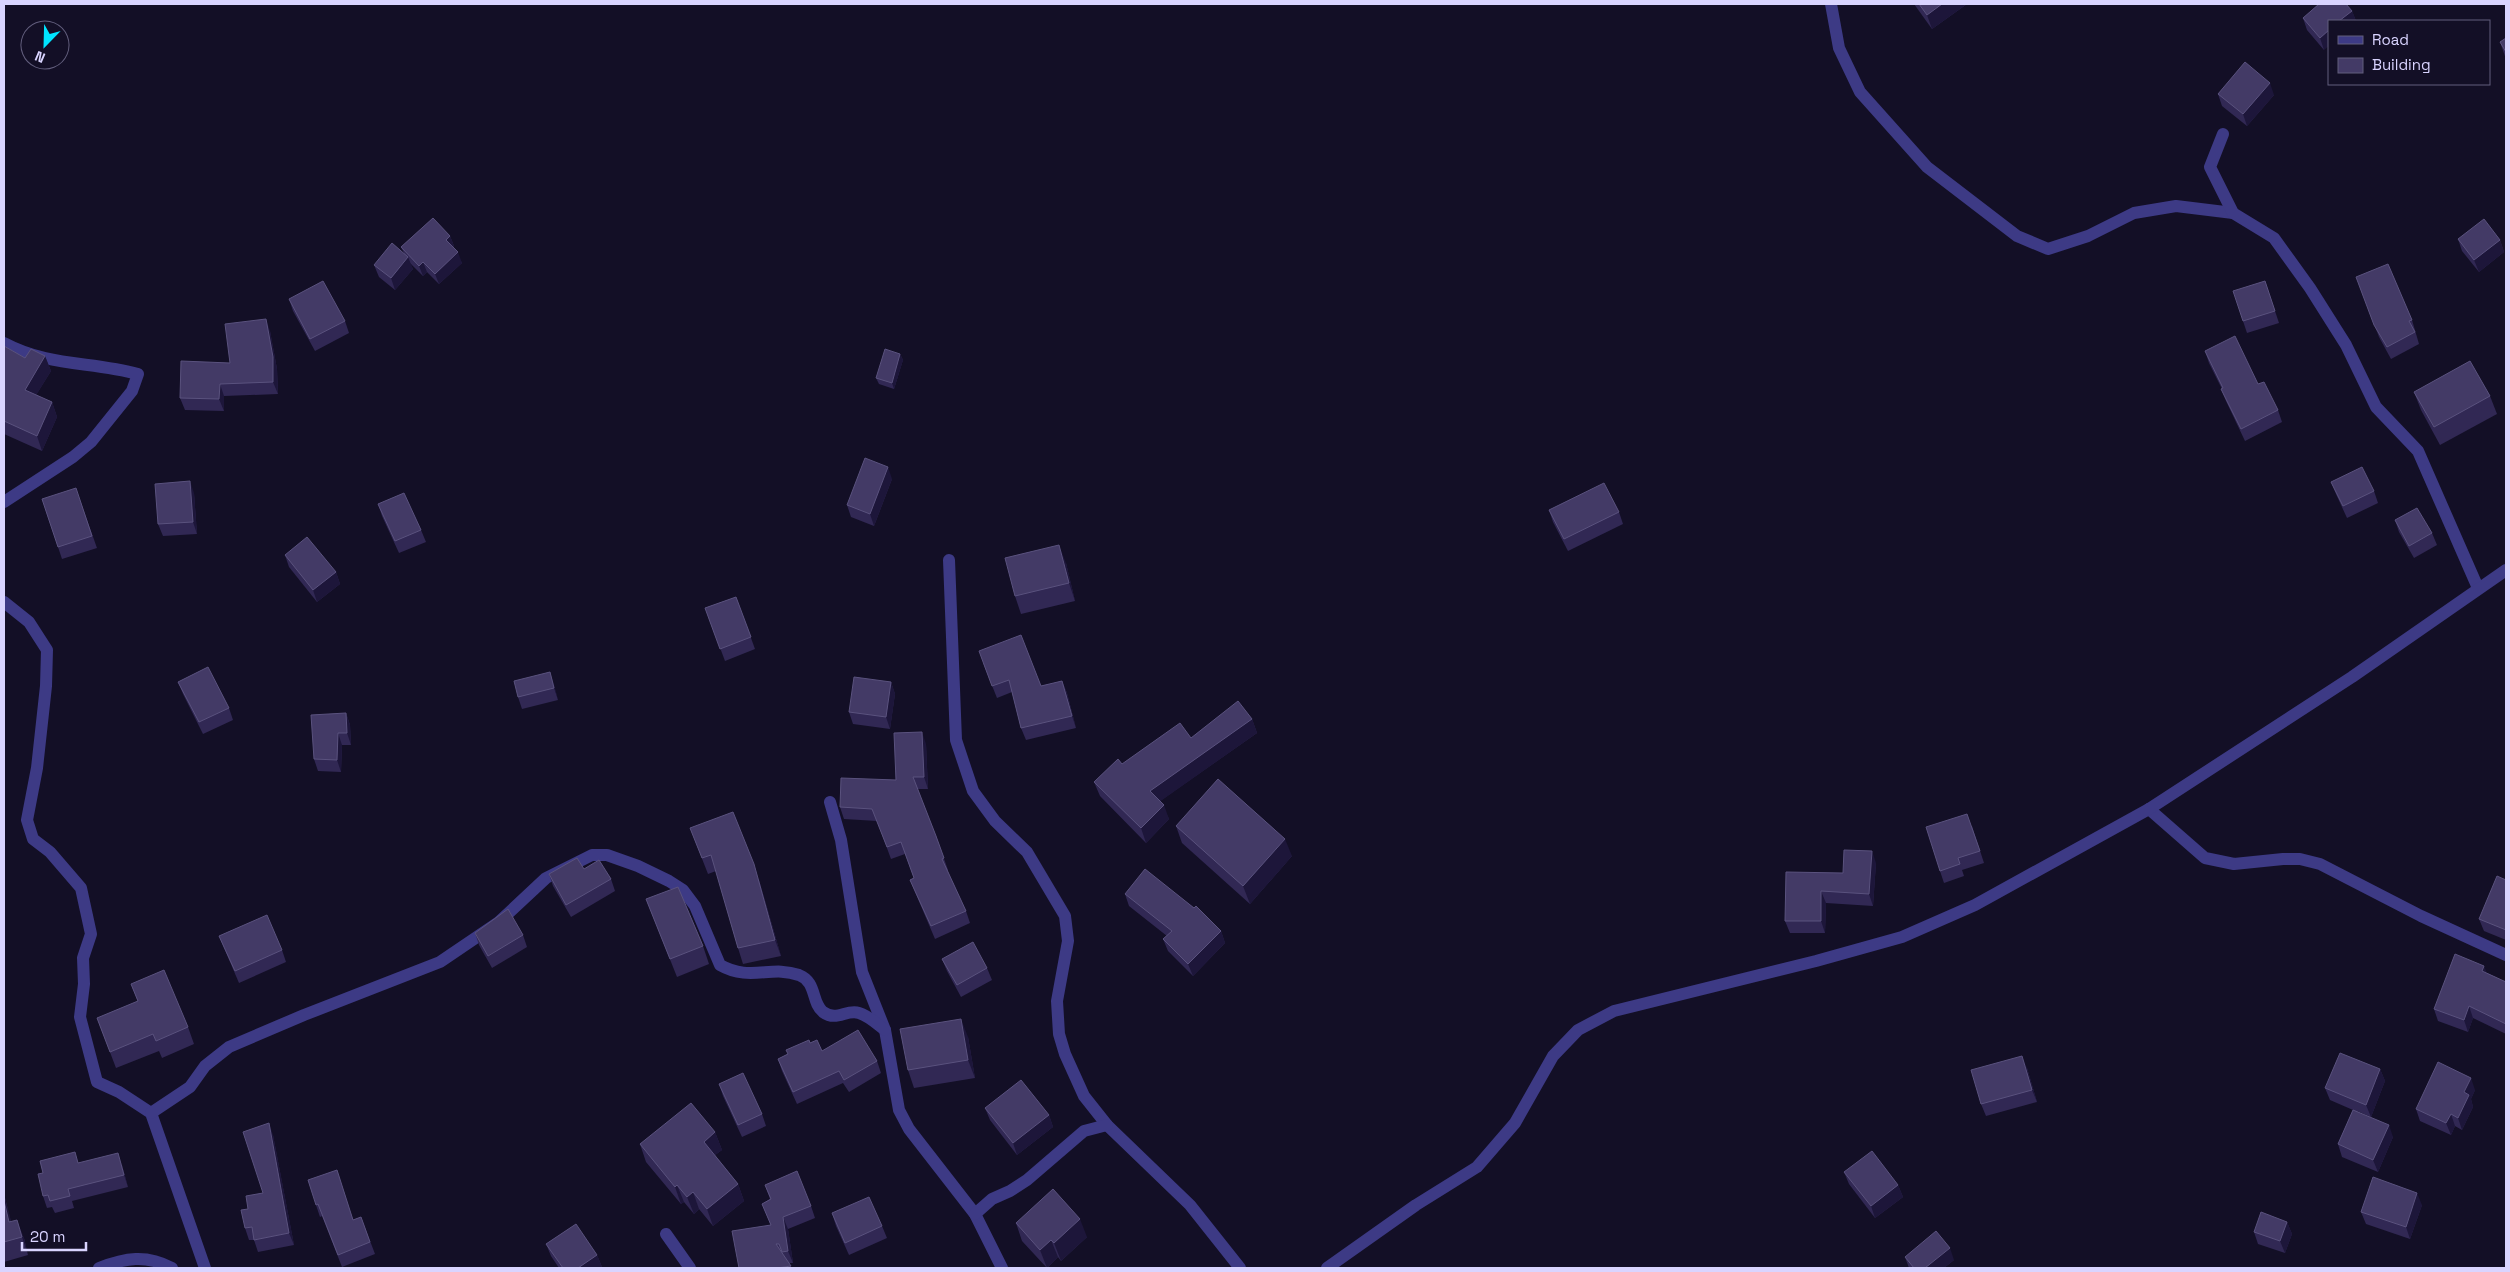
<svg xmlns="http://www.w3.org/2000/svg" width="2510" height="1272" viewBox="0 0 2510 1272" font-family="'Space Grotesk',sans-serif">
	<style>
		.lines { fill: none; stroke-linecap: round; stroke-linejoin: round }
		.minor { stroke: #3d3a85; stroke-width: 12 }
		.wall { fill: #312854 }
		.shaded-wall { fill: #1d163a }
		.building { fill: #433a66; stroke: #5a527e }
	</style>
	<rect width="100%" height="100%" fill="#130f26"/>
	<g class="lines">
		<g class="minor">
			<path d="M1831 4 1839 48 1860 92 1927 167 2017 236 2048 249 2088 236 2134 213 2176 206 2233 213"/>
			<path d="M2223 134 2210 167 2233 213 2274 238 2310 288 2346 345 2376 407 2418 451 2478 588"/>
			<path d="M4 343C49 367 91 361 138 374L132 391 91 442 73 457 4 502"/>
			<path d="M949 560 956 740 973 791 995 821 1027 852 1065 916 1068 941 1057 1001 1059 1034 1065 1054 1084 1096 1107 1125 1190 1205 1240 1268"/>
			<path d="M4 602 29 622 47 650 46 686 37 768 27 820 33 839 50 852 81 888 91 934 83 958 84 984 80 1017 97 1082 119 1092 151 1113 205 1268"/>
			<path d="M830 802 841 840 862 972 885 1030 899 1110 909 1129 975 1214 1002 1268"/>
			<path d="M2149 809 2205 858 2234 864 2283 859H2300L2320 864 2421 916 2506 955"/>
			<path d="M151 1113 190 1087 205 1066 229 1047 304 1015 440 962 499 922 546 878 592 855H607L638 866 669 881 683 890 695 906 720 965C750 982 771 965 799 975 817 982 811 1002 823 1012 837 1022 846 1009 859 1013 869 1016 877 1024 885 1030"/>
			<path d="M975 1214 992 1199 1010 1191 1027 1180 1084 1131 1107 1125"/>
			<path d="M666 1234 690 1268"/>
			<path d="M99 1268C125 1258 146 1254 172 1268"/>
			<path d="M1327 1268 1416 1205 1477 1167 1515 1123 1553 1056 1578 1030 1614 1011 1816 961 1902 937 1975 905 2149 809 2352 677 2506 570"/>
		</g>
	</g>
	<g class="wall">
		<path d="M1914 4H1967L1932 29Z"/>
		<path d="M2352 11 2356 21H2329L2324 50 2307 30 2303 18Z"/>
		<path d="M2506 38V59L2500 42Z"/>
		<path d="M2218 94 2274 95 2247 126 2222 106Z"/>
		<path d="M450 236 454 246 453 247 462 263 439 284 427 272 423 276 410 263 413 269 395 290 379 277 374 265 404 253 401 247Z"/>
		<path d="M2458 239 2500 240 2504 252 2479 272 2462 251Z"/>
		<path d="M2356 277 2412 320 2419 344 2391 359 2379 337Z"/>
		<path d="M2265 281 2279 323 2247 333 2243 321Z"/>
		<path d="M289 299 345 321 349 333 315 351 293 311Z"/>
		<path d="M270 331 277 369 278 394 224 396V411L185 410 180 398 230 363Z"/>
		<path d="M4 346 25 358 45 356 51 371 36 395 52 402 57 417 42 451 4 434Z"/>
		<path d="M2205 351 2258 384 2278 410 2282 422 2245 441 2226 401 2221 389H2222L2209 363Z"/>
		<path d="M900 354 903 360 894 389 879 384 876 378Z"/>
		<path d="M2414 392 2490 396 2497 414 2440 445 2421 410Z"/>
		<path d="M892 479 874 526 851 517 847 505Z"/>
		<path d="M2331 482 2374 491 2378 503 2347 518 2336 494Z"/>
		<path d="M194 493 197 534 163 536 158 524Z"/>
		<path d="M42 499 80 500 97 548 62 559Z"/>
		<path d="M378 504 421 530 426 542 399 553 382 516Z"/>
		<path d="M1549 510 1619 512 1623 524 1568 551 1553 522Z"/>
		<path d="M2395 520 2432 533 2437 545 2414 558 2399 532Z"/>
		<path d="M285 555 336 572 340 584 317 602 289 567Z"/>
		<path d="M1066 563 1075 601 1021 614 1015 596Z"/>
		<path d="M736 597 755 649 725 661 705 608Z"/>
		<path d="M983 663 1041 686 1062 681 1067 693 1076 728 1026 740 1021 728 1012 692 997 698Z"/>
		<path d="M550 672 558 700 522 709 518 697Z"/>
		<path d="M178 682 229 708 233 720 203 734 183 694Z"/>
		<path d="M891 682 895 694 890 729 853 724 849 712Z"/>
		<path d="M346 713 350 725 351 745H342L341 772 318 771 314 759Z"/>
		<path d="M1252 719 1257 733 1160 801 1169 819 1146 843 1100 796 1094 782 1122 764 1191 738Z"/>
		<path d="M926 744 928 789H917L936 836 948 870H947L966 911 970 923 935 939 915 892 910 880 914 878 905 854 891 859 877 821 844 819 840 807 896 780Z"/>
		<path d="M1176 826 1292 856 1250 904 1182 843Z"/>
		<path d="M1972 826 1984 863 1962 870 1964 876 1944 883 1940 871Z"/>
		<path d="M690 828 759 880 781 956 743 964 738 948 716 871 708 874Z"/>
		<path d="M1876 863 1873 906 1826 903 1825 933H1790L1785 921 1843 873Z"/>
		<path d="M584 869 611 879 615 891 571 917 553 886 549 874Z"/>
		<path d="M2506 880V940L2484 931 2479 919Z"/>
		<path d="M1125 894 1221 931 1225 943 1193 976 1168 951 1163 939 1167 936 1129 906Z"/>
		<path d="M646 899 703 946 709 964 677 977Z"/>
		<path d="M475 933 523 935 527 947 492 968 479 945Z"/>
		<path d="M219 936 282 950 286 962 239 983 224 948Z"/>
		<path d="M942 959 987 968 992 980 961 997 947 971Z"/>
		<path d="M2487 973 2506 982V1034L2473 1018 2468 1032 2438 1021 2434 1009Z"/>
		<path d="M131 984 188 1027 194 1044 162 1058 159 1051 116 1068 97 1018 138 1002Z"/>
		<path d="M968 1037 975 1078 914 1088 908 1070Z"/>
		<path d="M810 1043 822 1051 877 1061 881 1073 849 1092 843 1083 797 1104 782 1071 778 1059Z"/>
		<path d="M2027 1068 2037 1102 1986 1116 1981 1104Z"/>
		<path d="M2380 1069 2385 1081 2371 1117 2357 1111 2393 1137 2378 1172 2342 1157 2338 1144 2353 1110 2330 1100 2325 1088Z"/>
		<path d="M719 1084 762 1114 766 1126 742 1137 723 1096Z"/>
		<path d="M2475 1090 2471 1099 2473 1107 2462 1130 2455 1126 2451 1135 2420 1121 2416 1109Z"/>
		<path d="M985 1108 1049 1115 1053 1127 1017 1155 990 1120Z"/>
		<path d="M715 1132 722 1150 715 1155 738 1184 744 1201 713 1226 699 1209 694 1214 684 1202 681 1204 646 1162 640 1144Z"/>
		<path d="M273 1135 294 1245 258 1252 254 1240H249L245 1228 248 1209 263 1193Z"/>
		<path d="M79 1163 122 1165 128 1187 72 1201 74 1208 55 1213 52 1207 47 1208 43 1196Z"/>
		<path d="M337 1170 353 1220 361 1217 375 1254 342 1267 322 1216 320 1217 316 1205Z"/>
		<path d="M1844 1172 1898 1185 1903 1197 1875 1218 1849 1184Z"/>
		<path d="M765 1185 811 1206 815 1218 788 1229 793 1263H789L792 1268H739L771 1226 762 1204 770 1199Z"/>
		<path d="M4 1194 11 1222 24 1238 28 1255 4 1262Z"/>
		<path d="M2422 1205 2410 1239 2366 1224 2361 1212Z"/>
		<path d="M832 1213 882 1226 887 1238 849 1255 836 1226Z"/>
		<path d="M2287 1222 2292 1234 2285 1253 2258 1244 2254 1232Z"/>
		<path d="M1016 1223 1087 1237 1061 1261 1058 1257 1047 1268 1022 1241Z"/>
		<path d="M546 1244 597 1255 602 1267 600 1268H559L551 1256Z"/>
		<path d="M1905 1257 1954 1260 1944 1268H1909Z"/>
	</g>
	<g class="shaded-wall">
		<path d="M1942 4H1967L1932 29 1927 15Z"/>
		<path d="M2352 11 2356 21H2339Z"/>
		<path d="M2329 30V46L2324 50 2320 38Z"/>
		<path d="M2270 83 2274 95 2247 126 2243 114Z"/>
		<path d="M450 236 454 246 450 251 446 240Z"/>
		<path d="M2500 240 2504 252 2479 272 2474 260Z"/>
		<path d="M458 252 462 263 439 284 435 274Z"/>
		<path d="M408 257 413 269 395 290 391 278Z"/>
		<path d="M423 262 427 272 423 276 419 266Z"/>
		<path d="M266 319 270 331 277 369 278 394 273 382Z"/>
		<path d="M900 354 903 360 894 389 892 383Z"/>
		<path d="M45 356 51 371 30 405 25 390Z"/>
		<path d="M220 384 224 396V411L219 399Z"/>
		<path d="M52 402 57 417 42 451 37 436Z"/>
		<path d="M888 467 892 479 874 526 870 514Z"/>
		<path d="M190 481 194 493 197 534 193 522Z"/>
		<path d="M1059 545 1066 563 1075 601 1069 583Z"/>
		<path d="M336 572 340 584 317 602 313 590Z"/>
		<path d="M550 672 554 684 558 700 554 688Z"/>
		<path d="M1062 681 1067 693 1076 728 1072 716Z"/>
		<path d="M891 682 895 694 890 729 886 717Z"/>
		<path d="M346 713 350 725 351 745 347 733Z"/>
		<path d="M1252 719 1257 733 1155 805 1150 791Z"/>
		<path d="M922 732 926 744 928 789 924 777Z"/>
		<path d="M338 733 342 745 341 772 337 760Z"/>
		<path d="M1164 805 1169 819 1146 843 1141 828Z"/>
		<path d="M1285 839 1292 856 1250 904 1243 886Z"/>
		<path d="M1872 851 1876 863 1873 906 1869 894Z"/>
		<path d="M754 864 759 880 781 956 775 940Z"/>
		<path d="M1821 891 1826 903 1825 933 1821 921Z"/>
		<path d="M1221 931 1225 943 1193 976 1188 964Z"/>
		<path d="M2484 966 2489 978 2482 971Z"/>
		<path d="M2469 1006 2473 1018 2468 1032 2464 1020Z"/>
		<path d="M961 1019 968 1037 975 1078 968 1060Z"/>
		<path d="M2022 1056 2027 1068 2037 1102 2032 1090Z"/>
		<path d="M2380 1069 2385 1081 2371 1117 2366 1105Z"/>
		<path d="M2471 1078 2475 1090 2471 1099 2473 1107 2462 1130 2458 1118 2464 1092Z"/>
		<path d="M2451 1114 2455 1126 2451 1135 2446 1123Z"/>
		<path d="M1049 1115 1053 1127 1017 1155 1013 1143Z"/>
		<path d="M269 1123 273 1135 294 1245 289 1233Z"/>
		<path d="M2389 1125 2393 1137 2378 1172 2373 1160Z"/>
		<path d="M715 1132 722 1150 710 1159 704 1142Z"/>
		<path d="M118 1153 122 1165 128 1187 124 1175Z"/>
		<path d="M738 1184 744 1201 713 1226 707 1209Z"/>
		<path d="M677 1185 684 1202 681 1204 675 1187Z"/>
		<path d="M1898 1185 1903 1197 1875 1218 1871 1206Z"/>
		<path d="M693 1192 699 1209 694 1214 687 1197Z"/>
		<path d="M2417 1193 2422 1205 2410 1239 2406 1227Z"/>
		<path d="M4 1194 16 1240 9 1222 4 1201Z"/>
		<path d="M783 1217 788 1229 793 1263 788 1251Z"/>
		<path d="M1080 1219 1087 1237 1061 1261 1054 1243Z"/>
		<path d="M17 1220 24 1238 28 1255 22 1237Z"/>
		<path d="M2287 1222 2292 1234 2285 1253 2280 1241Z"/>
		<path d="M1051 1240 1058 1257 1047 1268 1040 1250Z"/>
		<path d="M1950 1248 1954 1260 1944 1268H1925Z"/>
		<path d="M597 1255 602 1267 600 1268H578Z"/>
	</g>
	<g class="building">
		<path d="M1919 4H1942L1927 15Z"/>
		<path d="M2319 4H2346L2352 11 2339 21H2329V30L2320 38 2303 18Z"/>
		<path d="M2506 38V52L2500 42Z"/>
		<path d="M2245 62 2270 83 2243 114 2218 94Z"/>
		<path d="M433 218 450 236 446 240 458 252 435 274 423 262 419 266 401 247Z"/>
		<path d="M2484 219 2500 240 2474 260 2458 239Z"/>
		<path d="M392 243 408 257 391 278 374 265Z"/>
		<path d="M2388 264 2412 320 2409 321 2415 332 2387 347 2374 325 2356 277Z"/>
		<path d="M323 281 345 321 310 339 289 299Z"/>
		<path d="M2265 281 2275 311 2243 321 2233 291Z"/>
		<path d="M266 319 273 357V382L220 384 219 399 180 398 181 361 230 363 225 324Z"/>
		<path d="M2235 336 2258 384 2264 382 2278 410 2241 429 2221 389 2223 388 2205 351Z"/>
		<path d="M4 346 25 358 31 349 45 356 25 390 52 402 37 436 4 421Z"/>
		<path d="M885 349 900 354 892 383 876 378Z"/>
		<path d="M2470 361 2490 396 2434 427 2414 392Z"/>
		<path d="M865 458 888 467 870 514 847 505Z"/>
		<path d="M2362 467 2374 491 2343 506 2331 482Z"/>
		<path d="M190 481 193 522 158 524 155 484Z"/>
		<path d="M1604 483 1619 512 1564 539 1549 510Z"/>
		<path d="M76 488 92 536 58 547 42 499Z"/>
		<path d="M404 493 421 530 395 541 378 504Z"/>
		<path d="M2417 508 2432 533 2409 546 2395 520Z"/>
		<path d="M307 537 336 572 313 590 285 555Z"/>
		<path d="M1059 545 1069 583 1015 596 1005 558Z"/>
		<path d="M736 597 751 637 720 649 705 608Z"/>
		<path d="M1021 635 1041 686 1062 681 1072 716 1021 728 1009 680 992 686 979 651Z"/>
		<path d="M208 667 229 708 199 722 178 682Z"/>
		<path d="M550 672 554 688 518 697 514 681Z"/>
		<path d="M854 677 891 682 886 717 849 712Z"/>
		<path d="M1238 701 1252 719 1150 791 1164 805 1141 828 1094 782 1118 759 1122 764 1180 723 1191 738Z"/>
		<path d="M346 713 347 733H338L337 760 314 759 311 715Z"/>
		<path d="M922 732 924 777H913L936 836 944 858 942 859 966 911 931 926 910 880 914 878 901 842 887 847 872 809 840 807 841 778 896 780 894 733Z"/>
		<path d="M1218 779 1285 839 1243 886 1176 826Z"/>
		<path d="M733 812 754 864 775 940 738 948 711 855 702 858 690 828Z"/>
		<path d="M1967 814 1980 851 1958 858 1960 864 1940 871 1926 827Z"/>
		<path d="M1844 850 1872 851 1869 894 1821 891V921H1785L1786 872 1843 873Z"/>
		<path d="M577 858 584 869 599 860 611 879 566 905 549 874Z"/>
		<path d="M1145 869 1194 908 1196 906 1221 931 1188 964 1163 939 1172 931 1125 894Z"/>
		<path d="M2497 876 2506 880V930L2479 919Z"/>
		<path d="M678 887 703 946 670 959 646 899Z"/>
		<path d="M508 909 523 935 488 956 475 933Z"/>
		<path d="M267 915 282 950 235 971 219 936Z"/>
		<path d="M973 942 987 968 957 985 942 959Z"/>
		<path d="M2455 954 2484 966 2482 971 2506 982V1024L2469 1006 2464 1020 2434 1009Z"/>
		<path d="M164 970 188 1027 156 1041 153 1034 110 1052 97 1018 138 1001 131 984Z"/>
		<path d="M961 1019 968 1060 908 1070 900 1029Z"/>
		<path d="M858 1030 877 1061 844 1080 839 1071 793 1092 778 1059 788 1054 786 1050 809 1040 810 1043 817 1040 822 1051Z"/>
		<path d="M2340 1053 2380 1069 2366 1105 2325 1088Z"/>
		<path d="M2022 1056 2032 1090 1981 1104 1971 1070Z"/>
		<path d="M2438 1062 2471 1078 2464 1092 2469 1095 2458 1118 2451 1114 2446 1123 2416 1109Z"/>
		<path d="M743 1073 762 1114 738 1125 719 1084Z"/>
		<path d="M1021 1080 1049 1115 1013 1143 985 1108Z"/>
		<path d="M691 1103 715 1132 704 1142 738 1184 707 1209 693 1192 687 1197 677 1185 675 1187 640 1144Z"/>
		<path d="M2353 1110 2389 1125 2373 1160 2338 1144Z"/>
		<path d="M269 1123 289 1233 254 1240 252 1227 245 1228 241 1210 248 1209 246 1196 263 1193 243 1132Z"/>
		<path d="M1872 1151 1898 1185 1871 1206 1844 1172Z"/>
		<path d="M75 1152 78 1163 118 1153 124 1175 68 1189 70 1196 50 1201 48 1195 43 1196 38 1174 43 1173 40 1161Z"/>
		<path d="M337 1170 353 1220 361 1217 370 1242 338 1255 318 1204 316 1205 308 1180Z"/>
		<path d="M797 1171 811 1206 783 1217 788 1251 782 1252 779 1244H776L791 1266 777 1268H739L732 1231 771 1225 762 1204 771 1199 765 1185Z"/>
		<path d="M2373 1177 2417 1193 2406 1227 2361 1212Z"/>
		<path d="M1053 1189 1080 1219 1054 1243 1051 1240 1040 1250 1016 1223Z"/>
		<path d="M869 1197 882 1226 845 1243 832 1213Z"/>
		<path d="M4 1201 9 1222 17 1220 22 1237 4 1242Z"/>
		<path d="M2261 1212 2287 1222 2280 1241 2254 1232Z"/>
		<path d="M576 1224 597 1255 578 1268H563L546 1244Z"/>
		<path d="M1936 1231 1950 1248 1925 1268H1914L1905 1257Z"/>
	</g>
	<rect width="2510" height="1272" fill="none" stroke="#d9d4ff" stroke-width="10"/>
	<rect x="2328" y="20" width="162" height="65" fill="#130f26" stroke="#625e7d"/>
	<rect x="2338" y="36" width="25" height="8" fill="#3d3a85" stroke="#625e7d"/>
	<text x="2372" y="45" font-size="15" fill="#d9d4ff">Road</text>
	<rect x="2338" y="58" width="25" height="15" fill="#433a66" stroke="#625e7d"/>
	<text x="2372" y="70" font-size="15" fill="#d9d4ff">Building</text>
	<g transform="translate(45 45) rotate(203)"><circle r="24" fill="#130f26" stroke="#625e7d"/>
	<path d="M0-4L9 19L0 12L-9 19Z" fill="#00e5ff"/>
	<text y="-8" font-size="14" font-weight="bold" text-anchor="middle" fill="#d9d4ff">N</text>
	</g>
	<path d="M22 1242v8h64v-8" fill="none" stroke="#d9d4ff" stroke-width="2.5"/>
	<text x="30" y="1242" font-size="15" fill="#d9d4ff" stroke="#130f26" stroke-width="4" paint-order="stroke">20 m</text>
</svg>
